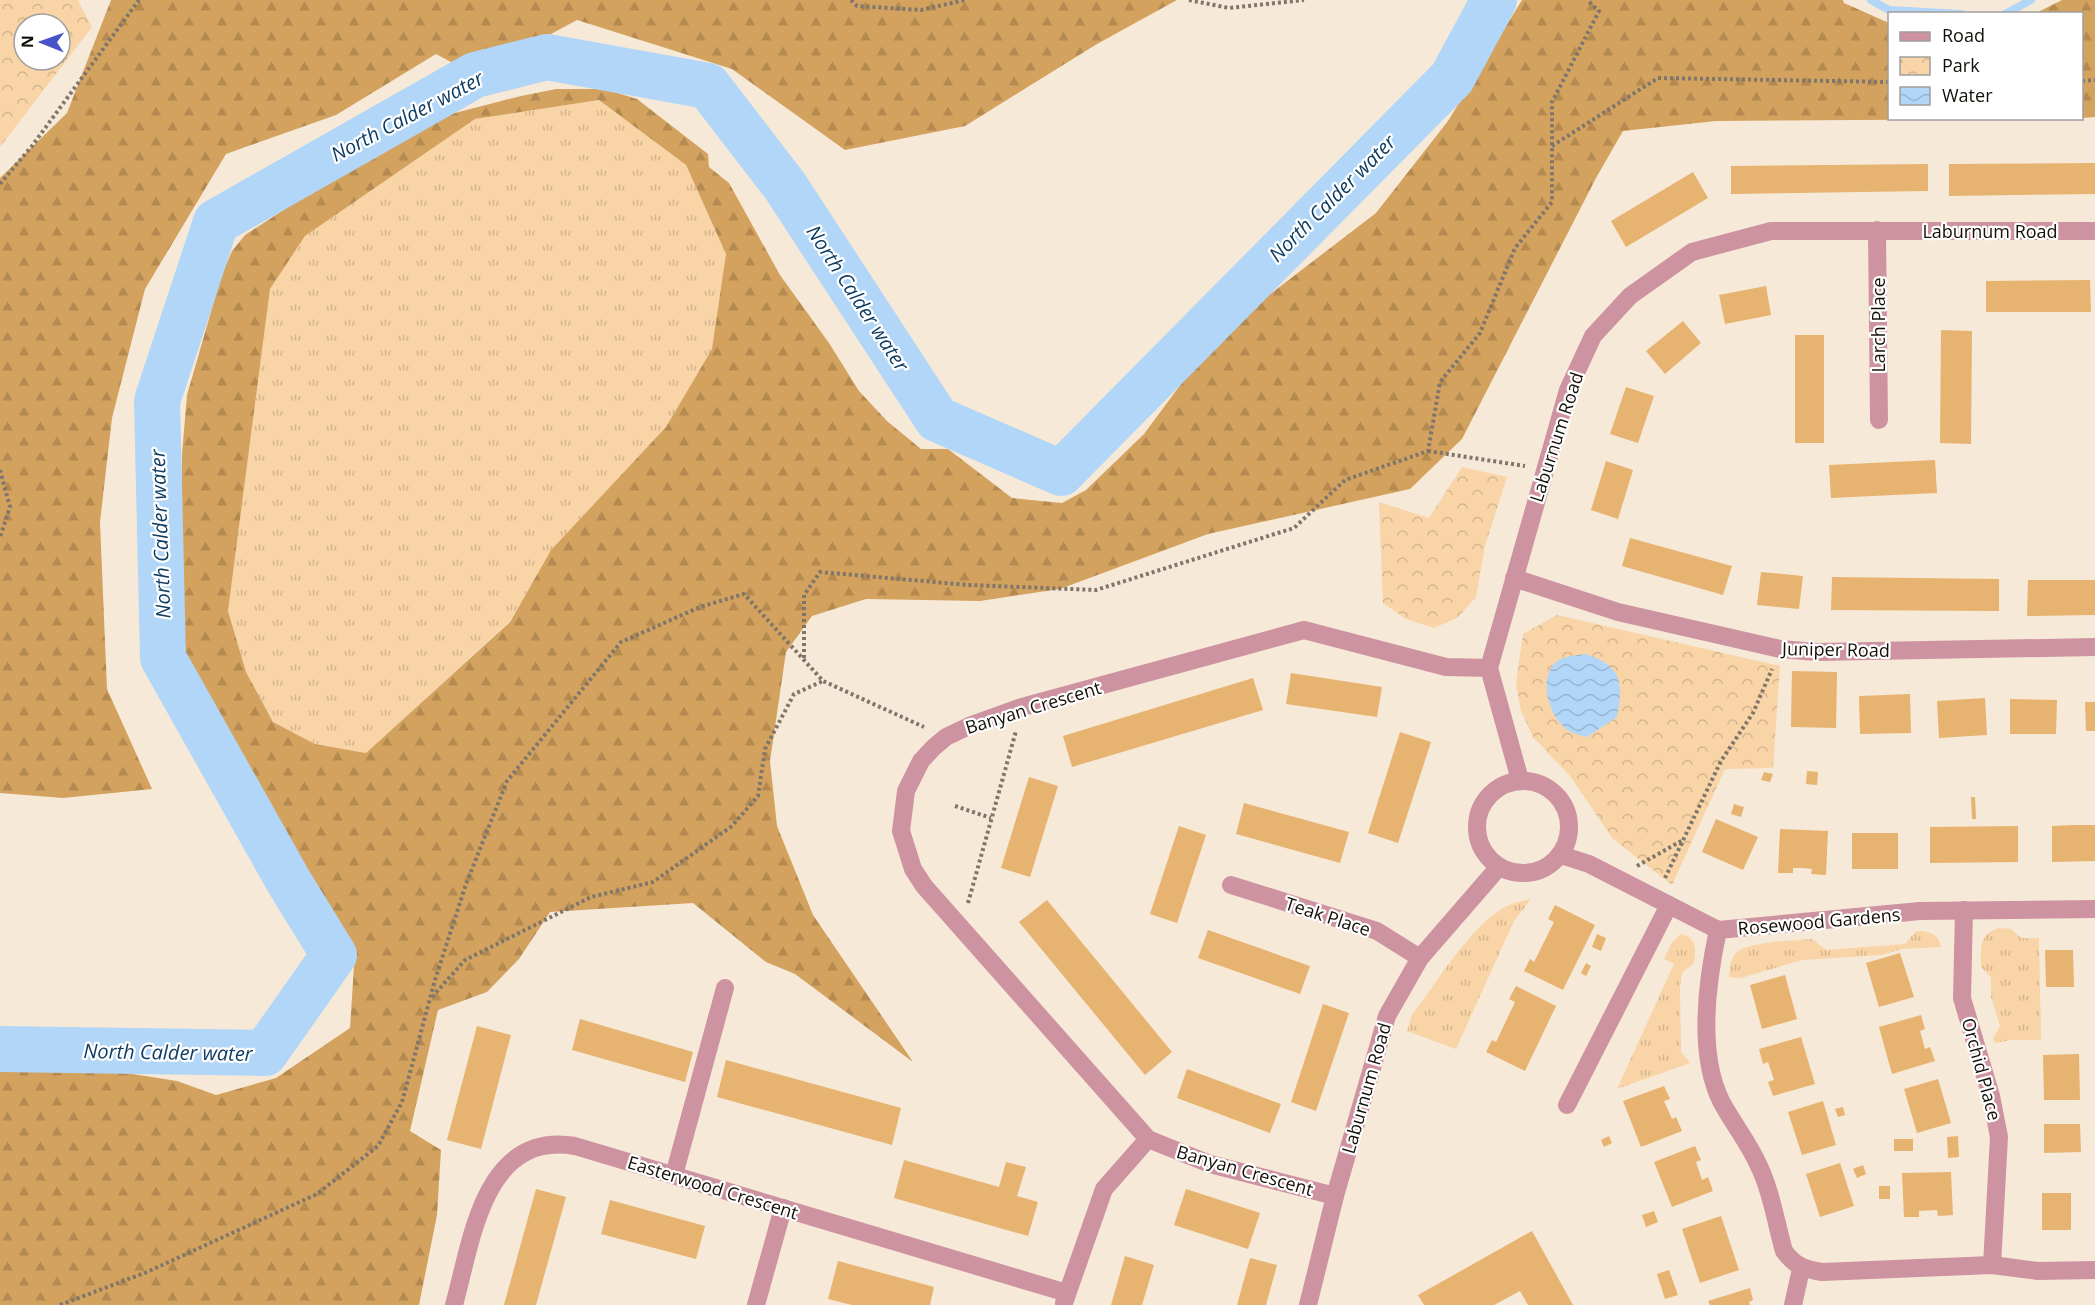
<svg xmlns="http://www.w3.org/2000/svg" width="2095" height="1305" viewBox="0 0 2095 1305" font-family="'Open Sans',sans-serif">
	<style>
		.grass { fill: url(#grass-tufts) }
		.forest { fill: url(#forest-firs); fill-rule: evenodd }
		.park { fill: url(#park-crowns); fill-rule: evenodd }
		.water { fill: url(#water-waves) }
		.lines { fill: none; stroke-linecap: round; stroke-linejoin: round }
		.stream { stroke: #b1d6f8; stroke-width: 8 }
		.river { stroke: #b1d6f8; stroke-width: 46 }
		.building { fill: #e7b370 }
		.path { stroke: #7f766b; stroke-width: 4; stroke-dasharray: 3 3; stroke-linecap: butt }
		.minor { stroke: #ce93a1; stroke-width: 18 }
		.labels { text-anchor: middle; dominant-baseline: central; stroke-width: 4.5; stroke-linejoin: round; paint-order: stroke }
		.street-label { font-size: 18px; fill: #130f09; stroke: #fff }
		.water-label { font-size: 20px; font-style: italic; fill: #0f3d62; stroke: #fff }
	</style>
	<defs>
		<pattern id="grass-tufts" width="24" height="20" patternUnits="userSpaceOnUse" patternTransform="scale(1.5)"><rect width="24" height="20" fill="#f8d4a6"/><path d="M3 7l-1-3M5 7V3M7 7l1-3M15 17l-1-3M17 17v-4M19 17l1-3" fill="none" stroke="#d4b58e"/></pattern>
		<pattern id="forest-firs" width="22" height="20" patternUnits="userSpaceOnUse" patternTransform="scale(1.5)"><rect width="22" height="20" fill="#d4a25f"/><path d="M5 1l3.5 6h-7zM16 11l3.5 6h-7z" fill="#b58a51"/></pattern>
		<pattern id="park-crowns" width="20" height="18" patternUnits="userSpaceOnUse" patternTransform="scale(1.5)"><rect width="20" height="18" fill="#f8d4a6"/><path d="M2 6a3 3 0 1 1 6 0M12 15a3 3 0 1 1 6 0" fill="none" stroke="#d4b58e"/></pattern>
		<pattern id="water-waves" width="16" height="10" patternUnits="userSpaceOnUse" patternTransform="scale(1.5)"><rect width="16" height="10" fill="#b1d6f8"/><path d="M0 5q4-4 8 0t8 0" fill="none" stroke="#97b6d3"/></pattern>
	</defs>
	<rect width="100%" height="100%" fill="#f7e9d8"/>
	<g class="grass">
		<path d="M599 100 686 165 726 254 713 349 666 427 551 550 510 621 366 753 315 744 273 722 246 672 228 611 270 289 305 236 475 119Z"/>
		<path d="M1531 899 1514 921 1456 1049 1407 1031 1412 1015C1434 986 1470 928 1500 910 1509 904 1520 901 1531 899Z"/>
		<path d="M1999 928 2011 929 2021 938H2039L2041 1040H2011L1995 1043 1993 1038 2000 1026 1991 997V977L1981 967C1981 950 1978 934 1999 928Z"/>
		<path d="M1916 931C1928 931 1939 933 1941 947L1902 949 1882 955 1802 960 1741 978 1729 977C1730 969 1730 961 1735 954 1746 941 1795 941 1812 939L1826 950 1905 944Z"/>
		<path d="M1681 934C1697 938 1696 949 1694 963L1682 973 1680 988 1681 1052 1690 1063 1617 1089 1674 964 1664 959 1672 942Z"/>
	</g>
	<g class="forest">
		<path d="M111 0H1177L1097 44 965 126 845 150 732 69 577 20 475 75 436 54 336 115 226 154 145 289 112 418 100 522 107 689 152 789 63 798 0 793V178L67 113Z"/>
		<path d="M1522 0H1843L1844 3 1889 23 1890 118 2021 119 1716 121 1623 131 1596 178 1462 439 1410 489 1208 534 1060 589 980 601 866 599 812 616 786 652 770 761 777 826 813 915 913 1062 795 974 766 962 693 903 550 912 519 959 487 992 438 1010 410 1131 441 1150 437 1215 419 1305H0V1065L120 1072 177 1081 216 1095 276 1078 350 1028 354 966 246 776 179 643 182 454 187 395 221 277 232 251 245 235 334 177 451 114 521 96 556 89H604L637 99 708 154 709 167 729 183 780 275 829 343 859 391 887 421 921 449H948L1012 498 1062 503 1086 490 1144 434 1218 334 1376 213 1448 121ZM599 100 686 165 726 254 712 349 666 427 551 550 510 622 366 753 315 744 273 722 246 672 228 611 270 289 305 236 475 119Z"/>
		<path d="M2062 0H2095V117L2082 118V14L2036 13Z"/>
	</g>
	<g class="park">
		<path d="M0 0H78L92 27 0 147ZM24 24H60V60H24Z"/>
		<path d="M1462 467 1507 477 1485 546 1476 597 1457 618 1434 628 1406 619 1383 603 1379 502 1429 518Z"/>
		<path d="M1557 615 1780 666 1773 768 1725 769 1672 885 1613 839 1570 776 1533 737 1521 711 1516 684 1523 634Z"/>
	</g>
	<path class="water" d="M1585 654C1621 665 1624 681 1617 717L1587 737C1581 735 1574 734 1569 731 1551 720 1540 686 1551 668 1558 656 1573 656 1585 654Z"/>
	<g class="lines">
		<g class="stream">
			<path d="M1871 0 1889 10 1961 14"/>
			<path d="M2005 14 2031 0"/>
		</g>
		<path class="river" d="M0 1049 265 1053 334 955 289 882 163 658 157 401 216 222 475 75 547 57 708 86 785 186 937 419 1061 473 1452 78 1494 0"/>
	</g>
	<g class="building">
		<path d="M2095 163V194L1949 196V164Z"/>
		<path d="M1928 164V191L1731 194V166Z"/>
		<path d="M1693 172 1708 198 1626 247 1611 221Z"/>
		<path d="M2090 280 2091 312H1986V281Z"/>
		<path d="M1766 286 1771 315 1725 324 1719 295Z"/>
		<path d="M1683 321 1701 343 1665 374 1646 351Z"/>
		<path d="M1941 330 1972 331 1971 444 1940 443Z"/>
		<rect x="1795" y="335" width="29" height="108"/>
		<path d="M1626 387 1654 396 1638 443 1610 434Z"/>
		<path d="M1935 460 1937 493 1831 498 1829 465Z"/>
		<path d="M1606 461 1633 470 1618 519 1591 510Z"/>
		<path d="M1630 538 1732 566 1723 595 1622 566Z"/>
		<path d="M1761 572 1803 576 1799 609 1757 605Z"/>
		<path d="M1832 577 1999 579V611L1831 610Z"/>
		<path d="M2028 580H2095V615L2027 616Z"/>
		<path d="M1792 671 1837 672 1836 728 1791 727Z"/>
		<path d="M1291 673 1382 687 1377 717 1286 704Z"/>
		<path d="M1253 678 1263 710 1072 767 1063 736Z"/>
		<path d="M1910 694 1911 733 1860 734 1859 696Z"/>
		<path d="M1985 698 1987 735 1939 738 1937 701Z"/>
		<path d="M2010 699 2057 700 2056 734H2010Z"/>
		<path d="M2085 702H2095V731H2086Z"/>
		<path d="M1400 732 1431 742 1398 843 1368 833Z"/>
		<path d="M1807 771 1818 772 1817 785 1806 784Z"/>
		<path d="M1764 772 1773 774 1770 782 1761 780Z"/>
		<path d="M1029 777 1058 786 1030 877 1001 868Z"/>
		<path d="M1971 797H1975L1976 819H1972Z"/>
		<path d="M1244 803 1349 832 1340 863 1236 834Z"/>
		<path d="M1734 804 1744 807 1741 817 1731 814Z"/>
		<path d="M1716 819 1758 837 1743 870 1702 852Z"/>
		<path d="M2074 825H2095V861L2052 862V826Z"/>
		<path d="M1179 826 1206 835 1177 923 1150 914Z"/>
		<path d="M2018 826V862L1930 863V827Z"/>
		<path d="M1780 829 1828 831 1826 875 1811 874 1812 869 1803 868H1793V873H1778Z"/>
		<rect x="1852" y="833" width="46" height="36"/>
		<path d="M1047 900 1172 1052 1145 1075 1019 922Z"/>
		<path d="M1555 905 1595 925 1563 990 1524 971 1530 959 1534 962 1554 922 1548 919Z"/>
		<path d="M1208 930 1310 966 1300 994 1198 958Z"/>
		<path d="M1597 934 1606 938 1601 951 1592 947Z"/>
		<path d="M2045 950H2073L2074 987H2046Z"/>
		<path d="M1900 953 1914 997 1879 1007 1866 963Z"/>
		<path d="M1586 963 1591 966 1586 976 1581 973Z"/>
		<path d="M1785 975 1797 1019 1762 1029 1750 985Z"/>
		<path d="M1516 986 1556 1006 1525 1071 1486 1052 1492 1040 1496 1042 1515 1002 1509 999Z"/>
		<path d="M1323 1004 1349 1013 1316 1111 1291 1102Z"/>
		<path d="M1921 1015 1925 1029 1920 1031 1925 1049 1930 1047 1935 1061 1892 1074 1879 1027Z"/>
		<path d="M580 1019 693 1052 685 1082 572 1050Z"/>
		<path d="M477 1026 511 1035 481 1149 447 1140Z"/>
		<path d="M1801 1037 1815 1084 1773 1096 1768 1082 1774 1080 1768 1062 1763 1064 1759 1049Z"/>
		<path d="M2079 1054 2080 1100H2044L2043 1055Z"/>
		<path d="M726 1060 901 1108 892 1145 717 1097Z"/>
		<path d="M1187 1069 1281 1104 1270 1133 1177 1098Z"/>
		<path d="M1938 1079 1951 1123 1917 1133 1904 1089Z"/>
		<path d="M1664 1086 1670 1099 1664 1101 1672 1119 1676 1117 1682 1131 1641 1147 1623 1101Z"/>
		<path d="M1823 1101 1836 1145 1802 1155 1788 1112Z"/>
		<path d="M1843 1107 1845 1115 1838 1117 1835 1109Z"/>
		<path d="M2044 1124H2080L2081 1152 2044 1153Z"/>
		<path d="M1609 1136 1612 1143 1604 1147 1601 1140Z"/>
		<path d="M1958 1136 1959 1157 1948 1158 1947 1137Z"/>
		<rect x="1894" y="1139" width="19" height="12"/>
		<path d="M1695 1146 1701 1160 1696 1162 1702 1180 1708 1177 1713 1191 1672 1207 1654 1162Z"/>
		<path d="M904 1160 999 1187 1006 1162 1026 1167 1017 1196 1038 1202 1028 1236 894 1198Z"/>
		<path d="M1840 1163 1854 1206 1820 1217 1806 1174Z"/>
		<path d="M1863 1165 1866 1174 1857 1178 1853 1169Z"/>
		<path d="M1951 1172 1953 1215 1938 1216 1937 1210 1919 1211V1217H1904L1902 1173Z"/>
		<rect x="1879" y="1186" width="11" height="13"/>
		<path d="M536 1189 566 1197 536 1305H504Z"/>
		<path d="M1186 1189 1260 1213 1248 1249 1174 1225Z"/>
		<rect x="2042" y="1193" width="29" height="37"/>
		<path d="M610 1200 705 1226 696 1259 601 1234Z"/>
		<path d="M1654 1211 1658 1222 1646 1227 1642 1215Z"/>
		<path d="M1721 1216 1739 1270 1700 1283 1682 1229Z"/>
		<path d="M1532 1231 1573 1305H1528L1520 1291 1494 1305H1424L1418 1295Z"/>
		<path d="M1125 1256 1154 1265 1142 1305H1111Z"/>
		<path d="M1250 1258 1277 1265 1266 1305H1237Z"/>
		<path d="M838 1261 934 1287 930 1305H852L828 1299Z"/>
		<path d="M1669 1270 1678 1295 1665 1299 1657 1274Z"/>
		<path d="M1750 1288 1753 1300 1749 1302 1750 1305H1710L1708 1301Z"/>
	</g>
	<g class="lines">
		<g class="path">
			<path d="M851 0 857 6 921 10 965 0"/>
			<path d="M1189 0 1229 8 1304 0"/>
			<path d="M2082 81 2095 80"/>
			<path d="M1552 146 1658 78 1890 82"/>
			<path d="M0 184 32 146 139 0"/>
			<path d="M1428 451 1525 466"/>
			<path d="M0 470 10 507 0 537"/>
			<path d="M804 658V595L820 572 968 585 1096 590 1294 528 1345 480 1428 451 1440 382 1480 333 1515 248 1552 202V102L1599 11 1587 0"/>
			<path d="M955 806 991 818"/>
			<path d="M1637 866 1683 840"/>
			<path d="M1665 878 1721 761 1753 713 1772 669"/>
			<path d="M968 903 1016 731"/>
			<path d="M432 997 465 960 591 897 653 882 732 826 758 796 765 749 794 694 823 681"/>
			<path d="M60 1305 147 1272 317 1194 378 1146 402 1102 435 980 466 884 507 781 621 642 700 607 744 594 823 681 924 727"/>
		</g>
		<g class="minor">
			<path d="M1877 230 1879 420"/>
			<path d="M1514 578 1618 612 1780 649 1817 652 2095 647"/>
			<path d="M1520 780 1489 668 1568 390 1593 336 1630 296 1692 252 1771 231H2095"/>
			<circle cx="1523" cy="827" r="46"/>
			<path d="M1561 855 1589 864 1718 930 1920 911 2095 909"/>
			<path d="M1231 885 1377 931 1420 958"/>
			<path d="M1964 910 1962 998 1991 1096 1999 1137 1992 1265"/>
			<path d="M1718 930C1707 981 1697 1052 1721 1101 1732 1122 1748 1142 1758 1164 1771 1190 1776 1223 1784 1251 1795 1266 1804 1269 1822 1272L1992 1265 2038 1271 2095 1270"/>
			<path d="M1567 1105 1669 905"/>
			<path d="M674 1175 725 988"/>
			<path d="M1335 1196 1210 1164 1148 1139 924 886 913 869 901 831 906 791 921 761 933 748 946 737 969 726 1022 707 1304 630 1446 667 1489 668"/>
			<path d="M1064 1303 1104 1189 1148 1139"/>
			<path d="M454 1305C472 1241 483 1131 575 1146L1067 1293"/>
			<path d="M756 1305 783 1208"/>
			<path d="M1308 1305 1335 1196 1387 1016 1420 958 1498 868"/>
			<path d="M1793 1305 1801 1269"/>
		</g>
	</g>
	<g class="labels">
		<g class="street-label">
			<text x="1990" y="231">Laburnum Road</text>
			<text transform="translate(1878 325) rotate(-90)">Larch Place</text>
			<text transform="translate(1556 437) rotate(-72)">Laburnum Road</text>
			<text transform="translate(1836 649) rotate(1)">Juniper Road</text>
			<text transform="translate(1033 707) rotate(-17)">Banyan Crescent</text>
			<text transform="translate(1328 916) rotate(18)">Teak Place</text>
			<text transform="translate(1819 921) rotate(-5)">Rosewood Gardens</text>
			<text transform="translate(1982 1069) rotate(75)">Orchid Place</text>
			<text transform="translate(1366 1088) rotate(-74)">Laburnum Road</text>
			<text transform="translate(1245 1170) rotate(16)">Banyan Crescent</text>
			<text transform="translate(713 1187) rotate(17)">Easterwood Crescent</text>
		</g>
		<g class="water-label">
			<text transform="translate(407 116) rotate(-28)">North Calder water</text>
			<text transform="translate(1332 198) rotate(-45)">North Calder water</text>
			<text transform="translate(858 298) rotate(57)">North Calder water</text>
			<text transform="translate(160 534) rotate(-92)">North Calder water</text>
			<text transform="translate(168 1052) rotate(1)">North Calder water</text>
		</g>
	</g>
	<rect x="1888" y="12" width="195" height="108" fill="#ffffff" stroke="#a19f9d" stroke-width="1.5"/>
	<rect x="1900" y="32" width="30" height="9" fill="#ce93a1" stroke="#a19f9d" stroke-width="1.5"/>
	<text x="1942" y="42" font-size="18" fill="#130f09">Road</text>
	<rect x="1900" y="57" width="30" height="18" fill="url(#park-crowns)" stroke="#a19f9d" stroke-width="1.5"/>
	<text x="1942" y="72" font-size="18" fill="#130f09">Park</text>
	<rect x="1900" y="87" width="30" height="18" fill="url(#water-waves)" stroke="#a19f9d" stroke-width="1.5"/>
	<text x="1942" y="102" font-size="18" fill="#130f09">Water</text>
	<g transform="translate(42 42) rotate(271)"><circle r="28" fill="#ffffff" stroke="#a19f9d" stroke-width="1.5"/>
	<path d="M0-4.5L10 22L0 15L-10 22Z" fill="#4855ca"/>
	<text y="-9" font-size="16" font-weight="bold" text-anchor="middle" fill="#130f09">N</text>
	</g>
</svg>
